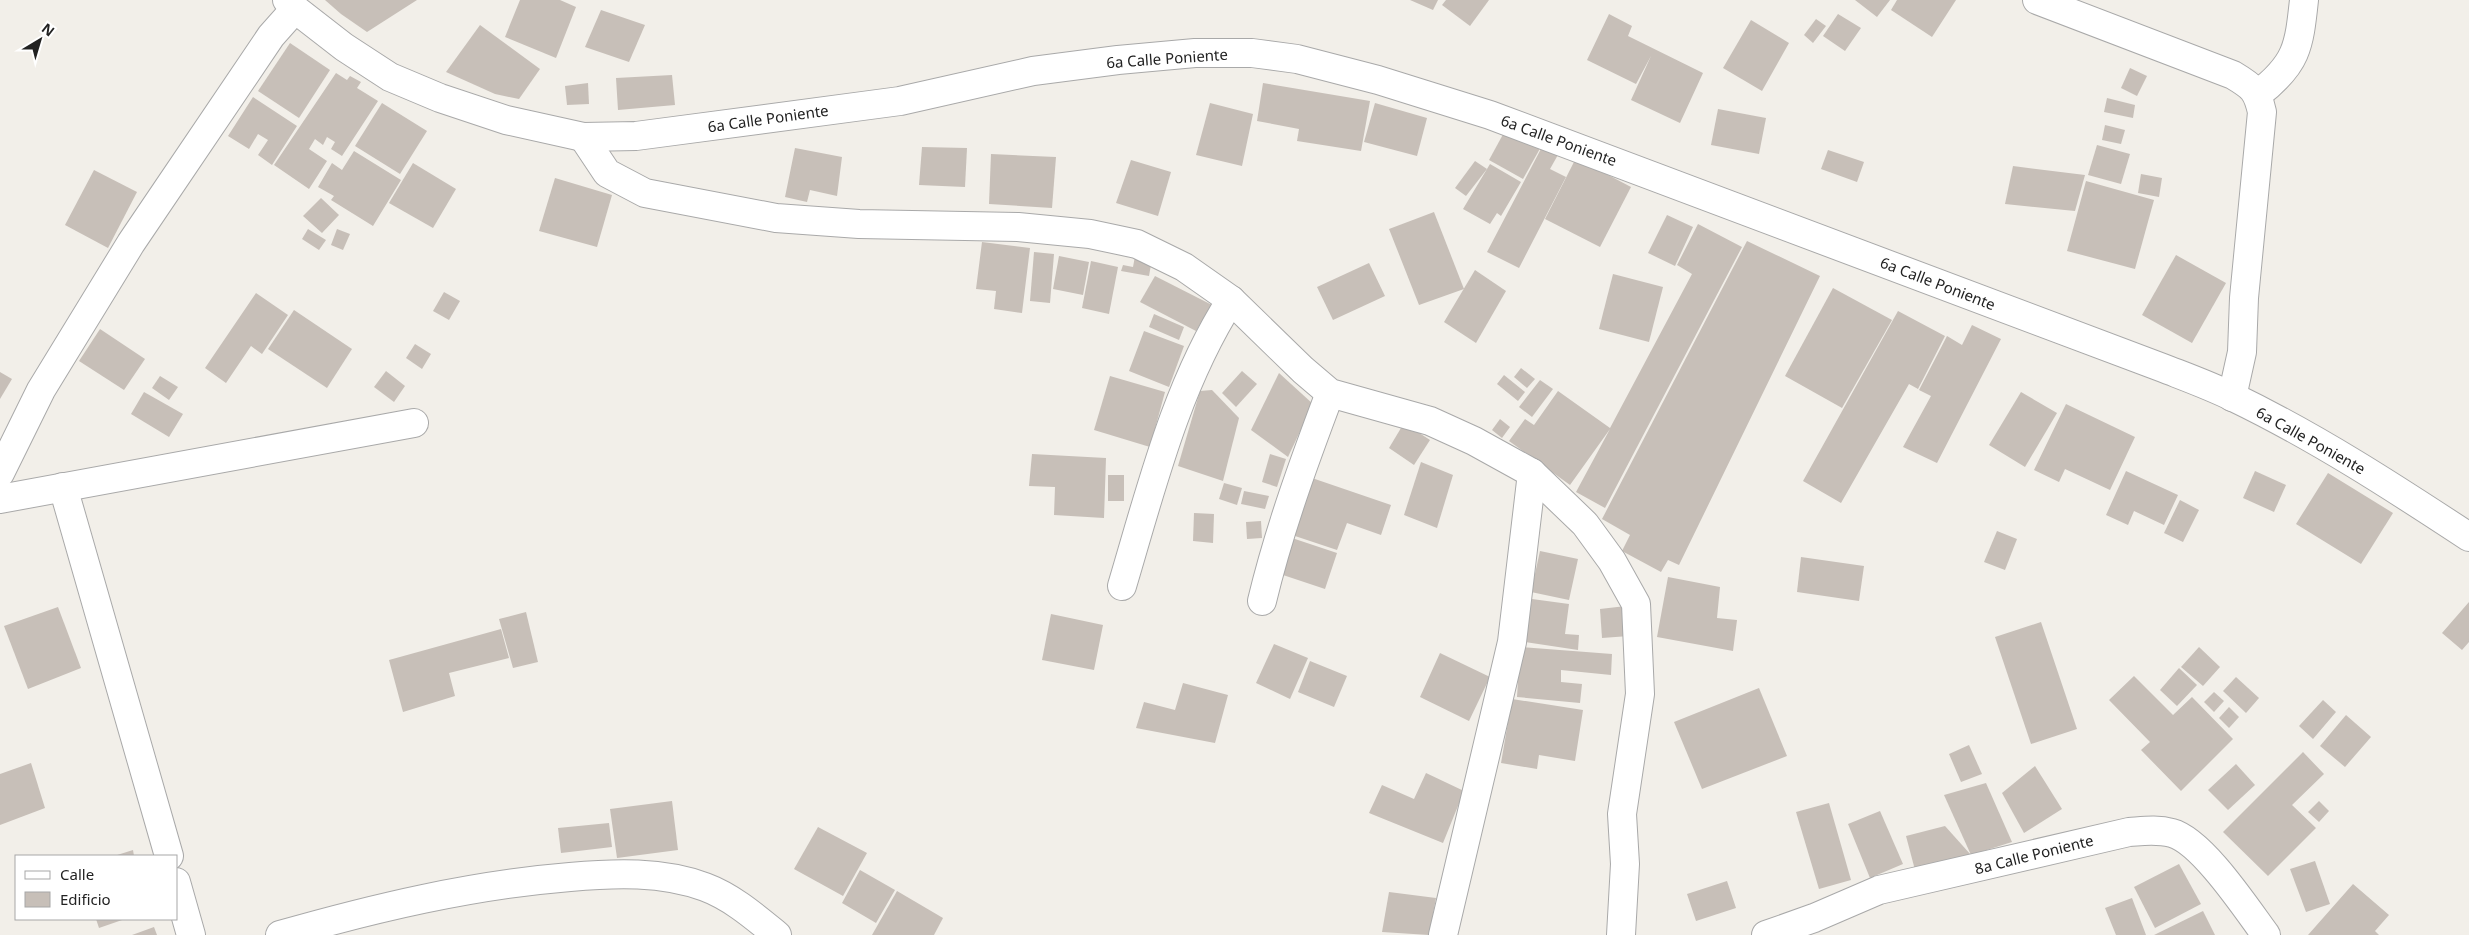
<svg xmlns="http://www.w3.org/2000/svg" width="2469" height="935" viewBox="0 0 2469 935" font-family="'Noto Sans',sans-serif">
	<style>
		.building { fill: #c7bfb8 }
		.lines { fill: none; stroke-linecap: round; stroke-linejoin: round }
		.minor-casing { stroke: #a9a9a9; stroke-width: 30 }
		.minor { stroke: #fff; stroke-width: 28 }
		.labels { text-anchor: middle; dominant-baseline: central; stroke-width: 4.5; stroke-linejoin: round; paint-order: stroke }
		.street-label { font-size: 15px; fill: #222; stroke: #fff }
	</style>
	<rect width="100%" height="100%" fill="#f2efe9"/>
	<g class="building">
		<path d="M325 0H417L367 32 341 14Z"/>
		<path d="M520 0H560L576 7 556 58 505 37Z"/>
		<path d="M1410 0H1438L1433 10Z"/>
		<path d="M1446 0H1489L1470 26 1442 5Z"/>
		<path d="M1855 0H1890L1877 17Z"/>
		<path d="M1897 0H1956L1932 37 1891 10Z"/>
		<path d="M601 10 645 25 629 62 585 47Z"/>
		<path d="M1609 14 1632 26 1628 36 1703 73 1680 123 1631 100 1651 56 1636 84 1587 60Z"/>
		<path d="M1838 14 1861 28 1845 51 1823 36Z"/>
		<path d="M1816 19 1826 26 1813 43 1804 35Z"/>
		<path d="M1751 20 1789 43 1762 91 1723 68Z"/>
		<path d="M480 25 540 69 519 99 495 94 446 72Z"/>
		<path d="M290 43 330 70 299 118 258 91Z"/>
		<path d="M2130 68 2147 76 2137 96 2121 88Z"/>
		<path d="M336 73 347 80 350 76 361 82 357 88 378 101 342 156 331 149 335 142 327 137 323 145 315 139 309 149 327 161 309 189 274 165Z"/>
		<path d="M672 75 675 105 618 110 616 78Z"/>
		<path d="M588 83 589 104 567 105 565 86Z"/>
		<path d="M1263 83 1370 101 1361 151 1297 141 1299 129 1257 121Z"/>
		<path d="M253 97 297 126 272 165 258 155 268 140 258 134 249 149 228 136Z"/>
		<path d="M2107 98 2135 105 2133 118 2104 112Z"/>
		<path d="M382 103 427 131 400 174 355 146Z"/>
		<path d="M1210 103 1253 114 1242 166 1196 155Z"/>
		<path d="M1375 103 1427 118 1417 156 1364 142Z"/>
		<path d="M1718 109 1766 118 1759 154 1711 145Z"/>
		<path d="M2105 125 2125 130 2121 144 2102 140Z"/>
		<path d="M1507 127 1542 145 1523 179 1489 160Z"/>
		<path d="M1543 145 1559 153 1550 169 1566 177 1519 268 1487 252Z"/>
		<path d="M2097 145 2130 154 2121 184 2088 175Z"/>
		<path d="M922 147 967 148 965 187 919 185Z"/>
		<path d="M795 148 842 157 837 196 810 190 807 202 785 197Z"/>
		<path d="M1828 150 1864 162 1857 182 1821 169Z"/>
		<path d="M354 151 401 180 373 226 331 200 334 196 318 187 332 163 342 170Z"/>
		<path d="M991 154 1056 157 1052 208 989 204Z"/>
		<path d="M1576 158 1631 187 1600 247 1545 219Z"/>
		<path d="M1131 160 1171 172 1158 216 1116 203Z"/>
		<path d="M1475 161 1487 169 1466 196 1455 188Z"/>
		<path d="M413 163 456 189 433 228 389 203Z"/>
		<path d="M1490 164 1521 182 1501 216 1497 213 1490 224 1463 209Z"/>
		<path d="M2013 166 2085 175 2075 211 2005 204Z"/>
		<path d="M94 170 137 192 108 248 65 225Z"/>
		<path d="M2141 174 2162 178 2159 197 2138 193Z"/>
		<path d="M555 178 612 195 597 247 539 231Z"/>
		<path d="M2086 181 2154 200 2135 269 2067 251Z"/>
		<path d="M321 198 339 215 322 233 303 216Z"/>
		<path d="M1434 212 1464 289 1419 305 1389 229Z"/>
		<path d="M1667 215 1693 227 1675 266 1648 253Z"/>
		<path d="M1698 224 1742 247 1605 508 1576 492 1610 429 1570 485 1509 441 1525 419 1534 425 1558 391 1610 428 1692 274 1677 265Z"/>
		<path d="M308 229 326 240 319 250 302 239Z"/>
		<path d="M337 229 350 234 343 250 331 245Z"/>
		<path d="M1747 241 1820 276 1679 565 1668 560 1661 572 1622 551 1630 535 1602 519Z"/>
		<path d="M982 242 1030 248 1022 313 994 309 996 291 976 289Z"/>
		<path d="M1034 252 1054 254 1050 303 1030 301Z"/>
		<path d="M2176 255 2226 283 2192 343 2142 315Z"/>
		<path d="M1059 256 1089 262 1083 295 1053 289Z"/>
		<path d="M1135 256 1152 259 1149 276 1121 271 1123 265 1133 267Z"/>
		<path d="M1091 261 1118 267 1109 314 1082 308Z"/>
		<path d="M1369 263 1385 296 1333 320 1317 287Z"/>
		<path d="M1475 270 1506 291 1476 343 1444 322Z"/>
		<path d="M1613 274 1663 287 1649 342 1599 329Z"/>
		<path d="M1155 276 1212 305 1196 331 1140 302Z"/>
		<path d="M1833 288 1892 320 1842 408 1785 376Z"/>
		<path d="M444 292 460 301 449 320 433 311Z"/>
		<path d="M256 293 288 315 262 354 251 346 226 383 205 368Z"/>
		<path d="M294 310 352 349 327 388 268 349Z"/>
		<path d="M1898 311 1945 336 1918 389 1909 384 1841 503 1803 481Z"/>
		<path d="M1154 314 1184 327 1179 340 1149 327Z"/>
		<path d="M1972 325 2001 339 1937 463 1903 447 1931 396 1919 390 1947 336 1962 345Z"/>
		<path d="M100 329 145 359 124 390 79 361Z"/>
		<path d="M1144 331 1184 346 1169 387 1129 371Z"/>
		<path d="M415 344 431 354 422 369 406 358Z"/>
		<path d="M1521 368 1535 379 1527 388 1514 377Z"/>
		<path d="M386 371 405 386 394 402 374 387Z"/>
		<path d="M1242 371 1257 384 1236 407 1222 393Z"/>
		<path d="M0 372 12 379 0 399Z"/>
		<path d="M1279 373 1313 404 1288 457 1251 430Z"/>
		<path d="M1504 375 1525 392 1518 401 1497 384Z"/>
		<path d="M160 376 178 387 169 400 152 388Z"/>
		<path d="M1110 376 1165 392 1150 447 1094 430Z"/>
		<path d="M1540 380 1553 389 1532 417 1519 407Z"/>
		<path d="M1212 390 1239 418 1223 481 1178 466 1200 391Z"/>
		<path d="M144 392 183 414 169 437 131 414Z"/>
		<path d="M2021 392 2057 413 2025 467 1989 445Z"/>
		<path d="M2066 404 2135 437 2110 490 2065 469 2059 482 2034 470Z"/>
		<path d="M1500 419 1510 427 1502 438 1492 430Z"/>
		<path d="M1404 423 1430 440 1414 465 1389 448Z"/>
		<path d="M1032 454 1106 458 1104 518 1054 515 1055 487 1029 486Z"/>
		<path d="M1270 454 1286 459 1277 487 1262 482Z"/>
		<path d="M1421 462 1453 475 1437 528 1404 515Z"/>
		<path d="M2126 471 2178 495 2164 525 2134 511 2128 525 2106 515Z"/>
		<path d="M2255 471 2286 485 2274 512 2243 498Z"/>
		<path d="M2328 473 2393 513 2361 564 2296 524Z"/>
		<rect x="1108" y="475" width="16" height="26"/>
		<path d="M1312 478 1391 505 1381 535 1347 523 1337 550 1292 535Z"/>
		<path d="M1224 483 1242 488 1237 505 1219 499Z"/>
		<path d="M1244 491 1269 496 1265 509 1241 504Z"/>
		<path d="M2180 500 2199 510 2183 542 2164 533Z"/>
		<path d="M1194 513 1214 514 1213 543 1193 541Z"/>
		<path d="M1261 521 1262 538 1247 539 1246 522Z"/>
		<path d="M1997 531 2017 539 2005 570 1984 562Z"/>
		<path d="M1292 538 1337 553 1325 589 1280 574Z"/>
		<path d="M1540 551 1578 559 1569 600 1531 592Z"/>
		<path d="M1801 557 1864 566 1859 601 1797 592Z"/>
		<path d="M1668 577 1720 587 1717 618 1737 620 1733 651 1657 637Z"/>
		<path d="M1532 599 1569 604 1565 634 1579 635 1578 650 1525 642Z"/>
		<path d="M2469 602V642L2462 650 2442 633Z"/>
		<path d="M1626 606 1629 636 1602 638 1600 609Z"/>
		<path d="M58 607 81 668 28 689 4 626Z"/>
		<path d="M526 612 538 662 513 668 499 619Z"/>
		<path d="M1051 614 1103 625 1094 670 1042 660Z"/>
		<path d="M2041 622 2077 729 2031 744 1995 637Z"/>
		<path d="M501 629 509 658 449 673 455 696 403 712 389 660Z"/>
		<path d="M1274 644 1308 658 1290 699 1256 683Z"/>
		<path d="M1520 647 1612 654 1611 675 1561 670V682L1582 684 1580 703 1517 697Z"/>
		<path d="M2199 647 2220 667 2203 686 2181 667Z"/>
		<path d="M1440 653 1490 677 1469 721 1420 697Z"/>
		<path d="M1310 661 1347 676 1334 707 1298 692Z"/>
		<path d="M2179 668 2197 685 2177 706 2160 690Z"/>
		<path d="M2134 676 2173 715 2192 697 2233 739 2181 791 2141 750 2150 742 2109 700Z"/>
		<path d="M2236 677 2259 698 2246 713 2223 691Z"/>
		<path d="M1183 683 1228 695 1215 743 1136 728 1144 702 1175 710Z"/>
		<path d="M1759 688 1787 756 1702 789 1674 722Z"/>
		<path d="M2214 692 2224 701 2214 712 2204 702Z"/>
		<path d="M1512 699 1583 710 1575 761 1539 755 1537 769 1501 763Z"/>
		<path d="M2323 700 2336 712 2313 739 2299 726Z"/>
		<path d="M2229 707 2239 717 2229 728 2219 718Z"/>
		<path d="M2346 715 2371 737 2345 767 2320 746Z"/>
		<path d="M1969 745 1982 774 1961 782 1949 754Z"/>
		<path d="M2303 752 2324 774 2292 805 2316 828 2268 876 2223 832Z"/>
		<path d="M31 763 45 808 0 825V774Z"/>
		<path d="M2236 764 2255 785 2228 810 2208 790Z"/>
		<path d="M2035 766 2062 809 2024 833 2002 793Z"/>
		<path d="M1426 773 1464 791 1443 843 1369 813 1382 785 1414 799Z"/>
		<path d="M1986 783 2012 842 1971 855 1944 795Z"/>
		<path d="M672 801 678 850 617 858 610 809Z"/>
		<path d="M2319 801 2329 811 2319 822 2308 812Z"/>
		<path d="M1829 803 1851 880 1819 889 1796 812Z"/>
		<path d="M1880 811 1903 864 1870 878 1848 824Z"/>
		<path d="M609 823 612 847 561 853 558 828Z"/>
		<path d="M1945 826 1971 855 1915 870 1906 836Z"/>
		<path d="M818 827 867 853 843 896 794 869Z"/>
		<path d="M133 850 134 856H114Z"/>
		<path d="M2315 861 2330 904 2306 912 2290 869Z"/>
		<path d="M2179 864 2201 904 2155 928 2134 887Z"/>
		<path d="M860 870 895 890 876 923 842 903Z"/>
		<path d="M1727 881 1736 908 1696 921 1687 894Z"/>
		<path d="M2353 884 2389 915 2375 931 2379 935H2308Z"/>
		<path d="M897 891 943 918 934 935H872Z"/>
		<path d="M1389 892 1436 898 1429 935 1382 932Z"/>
		<path d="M2132 898 2146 935H2116L2105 908Z"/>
		<path d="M2203 911 2215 935H2154Z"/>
		<path d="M96 919H125L99 928Z"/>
		<path d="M154 927 157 935H132Z"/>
	</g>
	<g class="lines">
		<g class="minor-casing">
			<g id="minor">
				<path d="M287 0 295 9 344 47 390 77 440 98 506 120 583 137 636 136 900 101 1033 71 1118 60 1195 53H1252L1297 59 1378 80 1490 115 2163 368C2186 377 2211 386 2233 397 2316 437 2393 487 2469 537"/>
				<path d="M2037 0 2233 75C2253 87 2257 90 2262 112L2244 298 2242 352 2232 397"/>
				<path d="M2258 94C2297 64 2299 47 2304 0"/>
				<path d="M583 137 607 173 645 193 776 218 859 224 1018 227 1090 234 1137 244 1184 267 1231 300 1303 370 1330 393 1430 421 1474 441 1532 473 1585 524 1612 561 1636 604 1640 694 1622 814 1625 864 1621 935"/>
				<path d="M0 473 41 390 131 243 271 36 295 9"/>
				<path d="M63 487 169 856"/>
				<path d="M0 499 414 423"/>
				<path d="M1122 586C1151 489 1176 386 1231 300"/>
				<path d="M1262 601C1279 530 1304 462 1330 393"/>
				<path d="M176 882 191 935"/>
				<path d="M280 935C375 908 471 885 570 877 614 873 662 871 705 887 732 897 755 917 777 935"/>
				<path d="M1443 935 1512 642 1532 473"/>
				<path d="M1766 935 1814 918 1879 890 2129 832C2144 831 2157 829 2172 833 2202 841 2246 908 2266 935"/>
			</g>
		</g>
		<use href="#minor" class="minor"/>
	</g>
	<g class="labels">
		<g class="street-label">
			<text transform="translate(1167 58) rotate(-4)">6a Calle Poniente</text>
			<text transform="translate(768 118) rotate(-8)">6a Calle Poniente</text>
			<text transform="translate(1559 140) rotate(20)">6a Calle Poniente</text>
			<text transform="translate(1938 283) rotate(21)">6a Calle Poniente</text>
			<text transform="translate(2311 440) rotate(29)">6a Calle Poniente</text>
			<text transform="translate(2034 854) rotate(-14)">8a Calle Poniente</text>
		</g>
	</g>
	<rect x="15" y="855" width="162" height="65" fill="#ffffff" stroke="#a7a7a7"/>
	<rect x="25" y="871" width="25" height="8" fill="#ffffff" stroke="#a7a7a7"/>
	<text x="60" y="880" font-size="15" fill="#222222">Calle</text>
	<rect x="25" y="892" width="25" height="15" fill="#c7bfb8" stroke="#a7a7a7"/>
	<text x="60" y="905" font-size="15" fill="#222222">Edificio</text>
	<g transform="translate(40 40) rotate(38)" stroke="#ffffff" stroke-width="4" paint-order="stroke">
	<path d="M0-4L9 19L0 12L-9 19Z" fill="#222222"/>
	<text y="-8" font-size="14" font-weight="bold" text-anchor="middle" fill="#222222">N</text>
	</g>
</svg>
